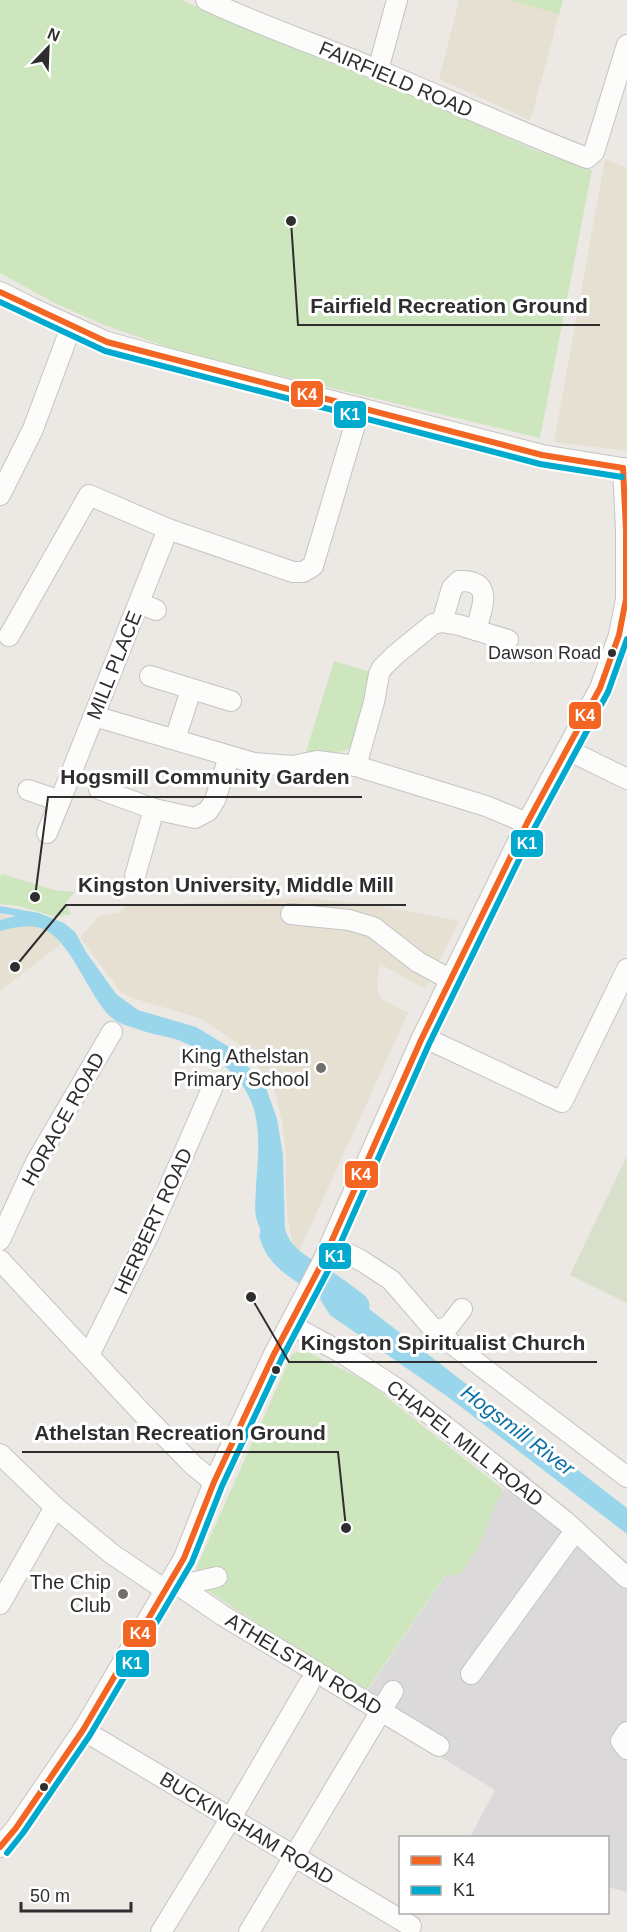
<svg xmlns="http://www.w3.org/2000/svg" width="627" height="1932" viewBox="0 0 627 1932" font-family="Helvetica,sans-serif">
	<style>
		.industrial { fill: #dcd9db }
		.education { fill: #e6e0d3 }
		.green { fill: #cee6be }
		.cemetery { fill: #d8e0cc }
		.water { fill: #99d6ec }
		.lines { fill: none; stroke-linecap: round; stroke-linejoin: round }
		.river { stroke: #99d6ec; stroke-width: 27 }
		.minor-casing { stroke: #c5c4c5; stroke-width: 22 }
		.minor { stroke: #fcfcfb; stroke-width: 20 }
		.bus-1-casing { stroke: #fff; stroke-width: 10 }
		.bus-2-casing { stroke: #fff; stroke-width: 10 }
		.bus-1 { stroke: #f26522; stroke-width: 6 }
		.bus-2 { stroke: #00a9ce; stroke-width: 6 }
		.bus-dot { fill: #2e2e2e; stroke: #fff; stroke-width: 2 }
		.poi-dot { fill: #706f6e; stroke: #fff; stroke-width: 2 }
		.labels { text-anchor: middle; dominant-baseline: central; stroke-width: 6; stroke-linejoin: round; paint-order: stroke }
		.bus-label { font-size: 18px; fill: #2e2e2e; stroke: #fff; text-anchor: end }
		.street-label { font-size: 20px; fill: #2e2e2e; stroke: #fff }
		.poi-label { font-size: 20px; fill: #2e2e2e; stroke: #fff; text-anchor: end }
		.water-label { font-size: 21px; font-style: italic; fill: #0d6fa3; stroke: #fff }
		.leader { fill: none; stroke: #2e2e2e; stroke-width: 2 }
		.callout-dot { fill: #2e2e2e; stroke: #fff; stroke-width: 2 }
		.callout-label { font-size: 21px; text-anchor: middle; font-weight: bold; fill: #2e2e2e; stroke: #fff; stroke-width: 6; stroke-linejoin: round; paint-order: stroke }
		.line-badge { stroke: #fff; stroke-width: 2 }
		.badge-label { font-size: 16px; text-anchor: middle; font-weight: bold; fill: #fff }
	</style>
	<rect width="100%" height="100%" fill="#ece8e4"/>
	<path class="industrial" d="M521 1470 627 1562V1892L608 1887V1838L470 1837 495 1790 357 1706 504 1490Z"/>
	<g class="education">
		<path d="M459 0H563L532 115 529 120 439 79Z"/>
		<path d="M605 159 627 168V451L554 442Z"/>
		<path d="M305 898 378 905 459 921 425 989 380 964 377 981 378 992 383 1000 408 1013 297 1256 292 1243 288 1219 286 1193V1154L282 1121 274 1089 245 1048 199 1018 135 999 121 992 80 938 99 916 120 912 126 906Z"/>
		<path d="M0 913 48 931 62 943 0 991Z"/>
	</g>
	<g class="green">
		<path d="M0 0H182L234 24 383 83 537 151 592 170 540 438 185 353 104 325 55 303 0 273Z"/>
		<path d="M509 0H563L559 14Z"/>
		<path d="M334 661 374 673 355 746C339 756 325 750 306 752Z"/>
		<path d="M3 874 54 890 75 892 66 902 71 914 56 917 19 906 0 904V876Z"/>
		<path d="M303 1350 365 1380 504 1490 498 1499 477 1550 460 1574 445 1576 367 1690 291 1645 202 1587 196 1568 292 1354Z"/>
	</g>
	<path class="cemetery" d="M627 1156V1303L570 1275Z"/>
	<g class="water">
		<path d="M0 906 39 913 64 923 75 932 86 952 116 994 138 1010 196 1027 234 1050 266 1088 277 1119 283 1155 285 1235 295 1262 289 1277C276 1258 262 1239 256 1217 254 1207 256 1195 256 1185 258 1158 262 1125 250 1099 237 1069 208 1052 178 1040 167 1036 154 1035 143 1031 133 1027 121 1025 113 1019 87 997 70 932 36 927 25 925 11 928 0 931V920L16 916 0 913Z"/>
		<path d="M329 1278 627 1508V1534L448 1397 330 1315 320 1299Z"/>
	</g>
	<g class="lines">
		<path class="river" d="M273 1235C280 1261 308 1272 329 1286 338 1292 347 1299 356 1306"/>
		<g class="minor-casing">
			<g id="minor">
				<path d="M206 0C263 27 322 46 380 71 449 100 517 131 587 158L594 152 627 45"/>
				<path d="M378 70 397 0"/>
				<path d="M0 292 32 308 107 342 169 359 542 455 627 469"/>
				<path d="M0 495 33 429 71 327"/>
				<path d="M139 603 156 610"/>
				<path d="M442 622 452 588 459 581C495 580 482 607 476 630"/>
				<path d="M9 636 89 495 168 529 293 572H303L313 566 360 408"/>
				<path d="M150 676 231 701"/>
				<path d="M94 716 254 763 293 766 317 761 356 766 486 806 527 823"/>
				<path d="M175 739 191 690"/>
				<path d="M568 750 627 779"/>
				<path d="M356 766 374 702 379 674 382 668 394 656 433 624 442 622 459 625 508 640"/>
				<path d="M99 789 154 809 195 818 208 811 215 800 229 757"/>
				<path d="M28 790 60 801 168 529"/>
				<path d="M47 833 60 801"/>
				<path d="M135 876 154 809"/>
				<path d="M291 914 349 920 373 927 418 962 451 980"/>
				<path d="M421 1040 436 1043 562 1102 627 969"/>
				<path d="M0 1240 36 1162 112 1032"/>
				<path d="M331 1245 362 1261 391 1280 435 1331 627 1477"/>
				<path d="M0 1260 143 1414 193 1465 214 1482"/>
				<path d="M291 1325 342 1353 399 1390 565 1521 627 1578"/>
				<path d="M435 1331 449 1326 462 1309"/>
				<path d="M89 1355 149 1234 213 1086"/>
				<path d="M0 1454 55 1507 112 1554 165 1590"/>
				<path d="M171 1580 222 1615 439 1746"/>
				<path d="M187 1591 191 1583 217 1577"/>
				<path d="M0 1604 55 1507"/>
				<path d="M471 1674 575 1531"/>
				<path d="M83 1730 411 1926"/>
				<path d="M627 1732 621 1741 627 1749"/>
				<path d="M0 1847 16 1828 83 1730 184 1558 214 1482 274 1354 321 1265 421 1040 527 823 600 688 619 635 626 599V530L623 468"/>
				<path d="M161 1932 231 1818 309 1684"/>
				<path d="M249 1932 393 1691"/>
			</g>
		</g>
		<use href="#minor" class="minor"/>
		<g class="bus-1-casing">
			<g id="bus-1">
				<path d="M0 292 107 342 542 455 623 468"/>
				<path d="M0 1847 16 1828 83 1730 184 1558 214 1482 274 1354 321 1265 421 1040 527 823 600 688 619 635 626 599V530L623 468"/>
			</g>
		</g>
		<g class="bus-2-casing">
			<g id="bus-2">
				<path d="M0 302 105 351 540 464 622 477"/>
				<path d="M7 1853 23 1833 90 1735 192 1562 222 1486 282 1358 329 1269 429 1044 535 827 608 692 627 639"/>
			</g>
		</g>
		<use href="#bus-1" class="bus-1"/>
		<use href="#bus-2" class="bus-2"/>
	</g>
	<g class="bus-dot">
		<circle cx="612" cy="653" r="5"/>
		<circle cx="276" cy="1370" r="5"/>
		<circle cx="44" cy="1787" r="5"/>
	</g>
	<g class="poi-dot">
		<circle cx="321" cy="1068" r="6"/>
		<circle cx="123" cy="1594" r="6"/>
	</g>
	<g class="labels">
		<g class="bus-label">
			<text x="601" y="653">Dawson Road</text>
		</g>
		<g class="street-label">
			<text transform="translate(396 79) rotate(23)">FAIRFIELD ROAD</text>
			<text transform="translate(114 665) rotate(-68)">MILL PLACE</text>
			<text transform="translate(63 1119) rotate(-61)">HORACE ROAD</text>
			<text transform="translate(153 1221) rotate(-65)">HERBERT ROAD</text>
			<text transform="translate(465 1443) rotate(38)">CHAPEL MILL ROAD</text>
			<text transform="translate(304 1664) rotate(31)">ATHELSTAN ROAD</text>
			<text transform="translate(247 1828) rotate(31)">BUCKINGHAM ROAD</text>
		</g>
		<g class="poi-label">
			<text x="309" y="1056">King Athelstan<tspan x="309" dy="23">Primary School</tspan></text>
			<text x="111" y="1582">The Chip<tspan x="111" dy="23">Club</tspan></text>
		</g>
		<g class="water-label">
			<text transform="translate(518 1430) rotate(37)">Hogsmill River</text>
		</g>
	</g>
	<path class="leader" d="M291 221L298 325H600M35 897L48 797H362M15 967L66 905H406M251 1297L289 1362H597M346 1528L338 1452H22"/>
	<g class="callout-dot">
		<circle cx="291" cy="221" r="6"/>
		<circle cx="35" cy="897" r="6"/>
		<circle cx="15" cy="967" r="6"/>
		<circle cx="251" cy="1297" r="6"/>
		<circle cx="346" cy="1528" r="6"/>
	</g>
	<g class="callout-label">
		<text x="449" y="313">Fairfield Recreation Ground</text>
		<text x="205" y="784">Hogsmill Community Garden</text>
		<text x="236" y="892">Kingston University, Middle Mill</text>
		<text x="443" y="1350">Kingston Spiritualist Church</text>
		<text x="180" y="1440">Athelstan Recreation Ground</text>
	</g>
	<g class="line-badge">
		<rect x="290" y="380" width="34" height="28" rx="6" fill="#f26522"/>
		<rect x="333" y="400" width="34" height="29" rx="6" fill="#00a9ce"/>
		<rect x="568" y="701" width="34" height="29" rx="6" fill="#f26522"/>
		<rect x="510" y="829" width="34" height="29" rx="6" fill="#00a9ce"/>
		<rect x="344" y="1160" width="35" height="29" rx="6" fill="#f26522"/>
		<rect x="318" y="1242" width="34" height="28" rx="6" fill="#00a9ce"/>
		<rect x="122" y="1619" width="35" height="29" rx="6" fill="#f26522"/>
		<rect x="115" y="1649" width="35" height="29" rx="6" fill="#00a9ce"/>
	</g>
	<g class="badge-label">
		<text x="307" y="400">K4</text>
		<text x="350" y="420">K1</text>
		<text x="585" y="721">K4</text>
		<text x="527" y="849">K1</text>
		<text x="361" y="1180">K4</text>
		<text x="335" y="1262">K1</text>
		<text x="140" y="1639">K4</text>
		<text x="132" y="1669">K1</text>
	</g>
	<rect x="399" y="1836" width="210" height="78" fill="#ffffff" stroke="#ababab" stroke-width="1.5"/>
	<rect x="411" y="1856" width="30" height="9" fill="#f26522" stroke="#ababab" stroke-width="1.5"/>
	<text x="453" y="1866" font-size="18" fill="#2e2e2e">K4</text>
	<rect x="411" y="1886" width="30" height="9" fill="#00a9ce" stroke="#ababab" stroke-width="1.5"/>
	<text x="453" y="1896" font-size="18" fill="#2e2e2e">K1</text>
	<g transform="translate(48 48) rotate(23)" stroke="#ffffff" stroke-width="4.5" paint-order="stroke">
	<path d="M0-4.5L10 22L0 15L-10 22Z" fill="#2e2e2e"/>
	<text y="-9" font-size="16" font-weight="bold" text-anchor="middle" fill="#2e2e2e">N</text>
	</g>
	<path d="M21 1902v9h110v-9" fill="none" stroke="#2e2e2e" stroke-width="3"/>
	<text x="30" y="1902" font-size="18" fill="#2e2e2e" stroke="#ffffff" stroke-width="4.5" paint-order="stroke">50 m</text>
</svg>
